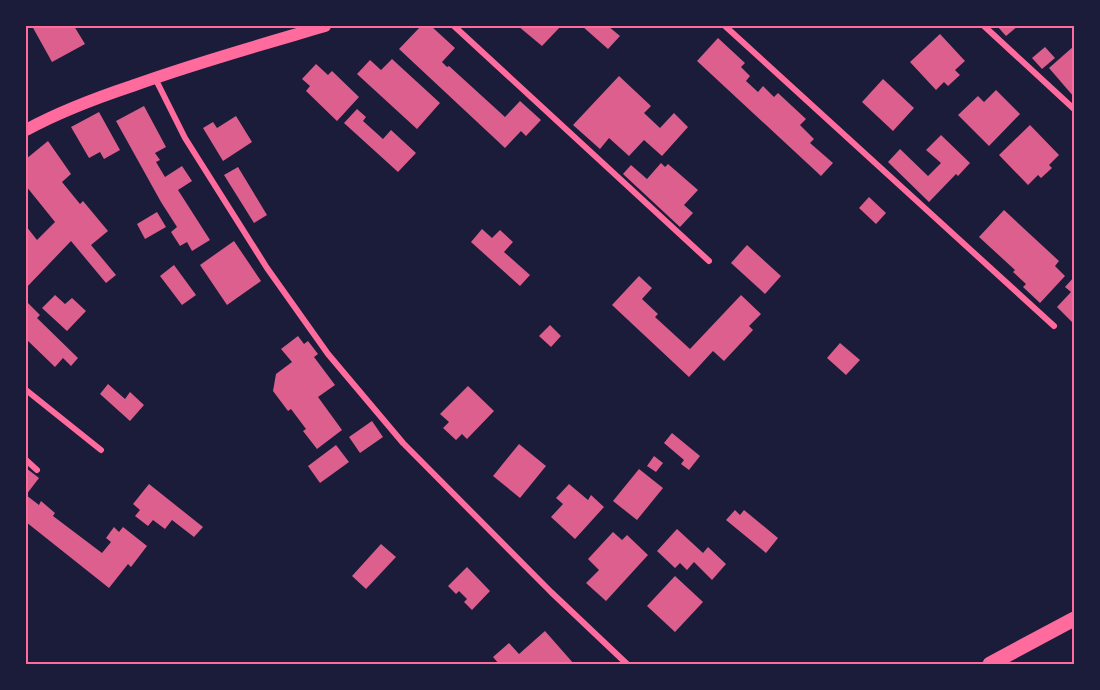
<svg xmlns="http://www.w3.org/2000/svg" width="1100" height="690" viewBox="0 0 1100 690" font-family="'DM Sans',sans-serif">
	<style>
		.building { fill: #dd5f8e }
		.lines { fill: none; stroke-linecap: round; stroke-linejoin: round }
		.minor { stroke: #ff6b9d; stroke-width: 6 }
		.secondary { stroke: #ff6b9d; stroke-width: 12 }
		.primary { stroke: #ff6b9d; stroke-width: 15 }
		.neatline { fill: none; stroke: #ff6b9d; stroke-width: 2 }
	</style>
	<rect width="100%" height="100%" fill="#1b1b3a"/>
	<g class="building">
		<path d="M32 26H74L85 44 52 62Z"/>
		<path d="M421 26H431L455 48 442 62 447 67 449 66 505 117 520 101 541 120 526 136 521 131 505 148 399 49Z"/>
		<path d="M518 26H561L542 46Z"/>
		<path d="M582 26H608L620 36 608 49Z"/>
		<path d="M997 26H1018L1006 36Z"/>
		<path d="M940 34 965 61 955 70 960 75 948 86 944 82 936 90 910 62Z"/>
		<path d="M718 38 745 63 741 67 750 76 746 81 758 92 763 86 774 97 778 93 806 119 800 125 814 139 810 143 833 163 821 176 697 61Z"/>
		<path d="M1074 46V97L1049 68Z"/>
		<path d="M1045 47 1055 58 1042 69 1032 58Z"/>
		<path d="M392 59 440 103 417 129 357 74 370 60 381 70Z"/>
		<path d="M316 64 328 75 332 71 359 97 337 121 306 91 310 86 302 79Z"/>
		<path d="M619 76 651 106 644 113 660 128 674 113 688 127 662 156 644 140 629 156 609 138 600 149 573 125Z"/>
		<path d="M883 79 914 108 893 131 862 102Z"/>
		<path d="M996 90 1020 114 989 146 958 115 978 96 984 102Z"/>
		<path d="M144 106 166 147 155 153 160 160 156 162 165 177 182 166 192 181 178 190 210 240 192 251 187 242 180 246 171 232 177 227 161 202 116 121Z"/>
		<path d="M357 109 366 117 363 121 383 139 391 130 416 153 398 172 344 123Z"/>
		<path d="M99 112 120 150 104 159 100 152 89 158 71 127Z"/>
		<path d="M236 116 252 142 223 161 203 128 213 122 217 128Z"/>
		<path d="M1030 125 1059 155 1049 165 1052 168 1041 178 1038 175 1028 185 999 155Z"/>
		<path d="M941 135 970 163 958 176 956 174 929 202 888 162 900 149 928 176 941 163 926 150Z"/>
		<path d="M48 141 71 174 62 182 80 204 83 201 108 231 91 245 116 275 106 283 71 241 26 288V248L27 247 26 244V226L37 240 55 222 26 186V159Z"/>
		<path d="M661 163 665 167 668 164 698 190 684 205 693 213 680 227 623 174 631 165 647 179Z"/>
		<path d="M238 167 267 215 254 223 224 175Z"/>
		<path d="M869 197 886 213 876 224 859 208Z"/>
		<path d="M1004 210 1059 261 1055 266 1065 276 1040 303 1023 287 1026 284 1013 272 1015 270 979 237Z"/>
		<path d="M157 212 166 227 145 239 137 224Z"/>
		<path d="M482 229 492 238 500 230 513 242 504 252 530 275 520 286 471 242Z"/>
		<path d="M234 241 261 281 227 305 200 265Z"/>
		<path d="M747 245 781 276 765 294 731 263Z"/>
		<path d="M174 265 196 295 182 305 160 276Z"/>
		<path d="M639 276 652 288 642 299 658 314 655 317 690 349 741 295 761 314 749 326 753 330 724 361 713 351 689 377 612 305Z"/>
		<path d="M1074 277V324L1057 307 1071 292 1065 287Z"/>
		<path d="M55 295 65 304 72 298 86 311 67 331 42 308Z"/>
		<path d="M26 301 40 315 37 318 78 358 71 366 63 358 55 367 26 339Z"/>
		<path d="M550 325 561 336 551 347 539 336Z"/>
		<path d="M298 336 304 344 308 341 318 354 314 357 335 385 318 397 342 430 317 449 303 431 306 429 291 409 288 411 273 391 276 374 292 362 281 349Z"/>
		<path d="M840 343 860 360 846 375 827 358Z"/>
		<path d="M108 384 125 399 130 392 144 405 130 421 100 394Z"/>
		<path d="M468 386 494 411 467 439 462 434 456 440 443 428 449 422 440 414Z"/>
		<path d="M372 421 383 437 360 453 349 437Z"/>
		<path d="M672 433 700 456 689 470 681 464 684 460 664 443Z"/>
		<path d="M519 444 546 466 520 498 493 476Z"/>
		<path d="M336 445 349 462 320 483 308 466Z"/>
		<path d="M654 456 663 463 656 472 647 466Z"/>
		<path d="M26 468 39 478 26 495 39 505 41 501 55 513 53 516 102 553 111 542 106 538 114 527 119 532 123 527 147 546 131 567 128 564 109 588 26 522Z"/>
		<path d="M639 469 663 488 637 520 613 501Z"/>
		<path d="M149 484 203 527 194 537 172 520 165 529 153 520 148 526 135 516 140 510 133 504Z"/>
		<path d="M569 484 588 500 591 495 604 507 575 539 551 517 563 504 556 498Z"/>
		<path d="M735 510 740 515 744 510 778 538 766 553 726 520Z"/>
		<path d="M677 529 703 553 708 547 726 564 712 580 694 562 687 570 680 563 675 568 657 551Z"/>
		<path d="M613 532 622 540 627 535 648 555 606 601 586 583 599 570 588 559Z"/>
		<path d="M381 544 396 557 366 589 352 576Z"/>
		<path d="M467 567 490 591 472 610 464 602 467 599 459 591 456 594 448 586Z"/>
		<path d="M675 576 703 602 675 632 647 606Z"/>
		<path d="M545 631 574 664H499L493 657 509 643 519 654Z"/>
	</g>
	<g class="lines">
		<g class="minor">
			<path d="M454 26 709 261"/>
			<path d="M725 26 1054 326"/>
			<path d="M984 26 1074 109"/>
			<path d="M155 78 185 138 267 268 328 354 403 443 551 592 627 664"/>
			<path d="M26 390 101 450"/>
			<path d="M26 460 37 470"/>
		</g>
		<path class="secondary" d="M26 130C59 112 96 98 132 86 195 63 260 45 325 26"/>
		<path class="primary" d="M990 664 1074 619"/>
	</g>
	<rect width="1100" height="690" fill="none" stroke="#1b1b3a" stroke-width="54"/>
	<rect x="27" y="27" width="1046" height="636" class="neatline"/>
</svg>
